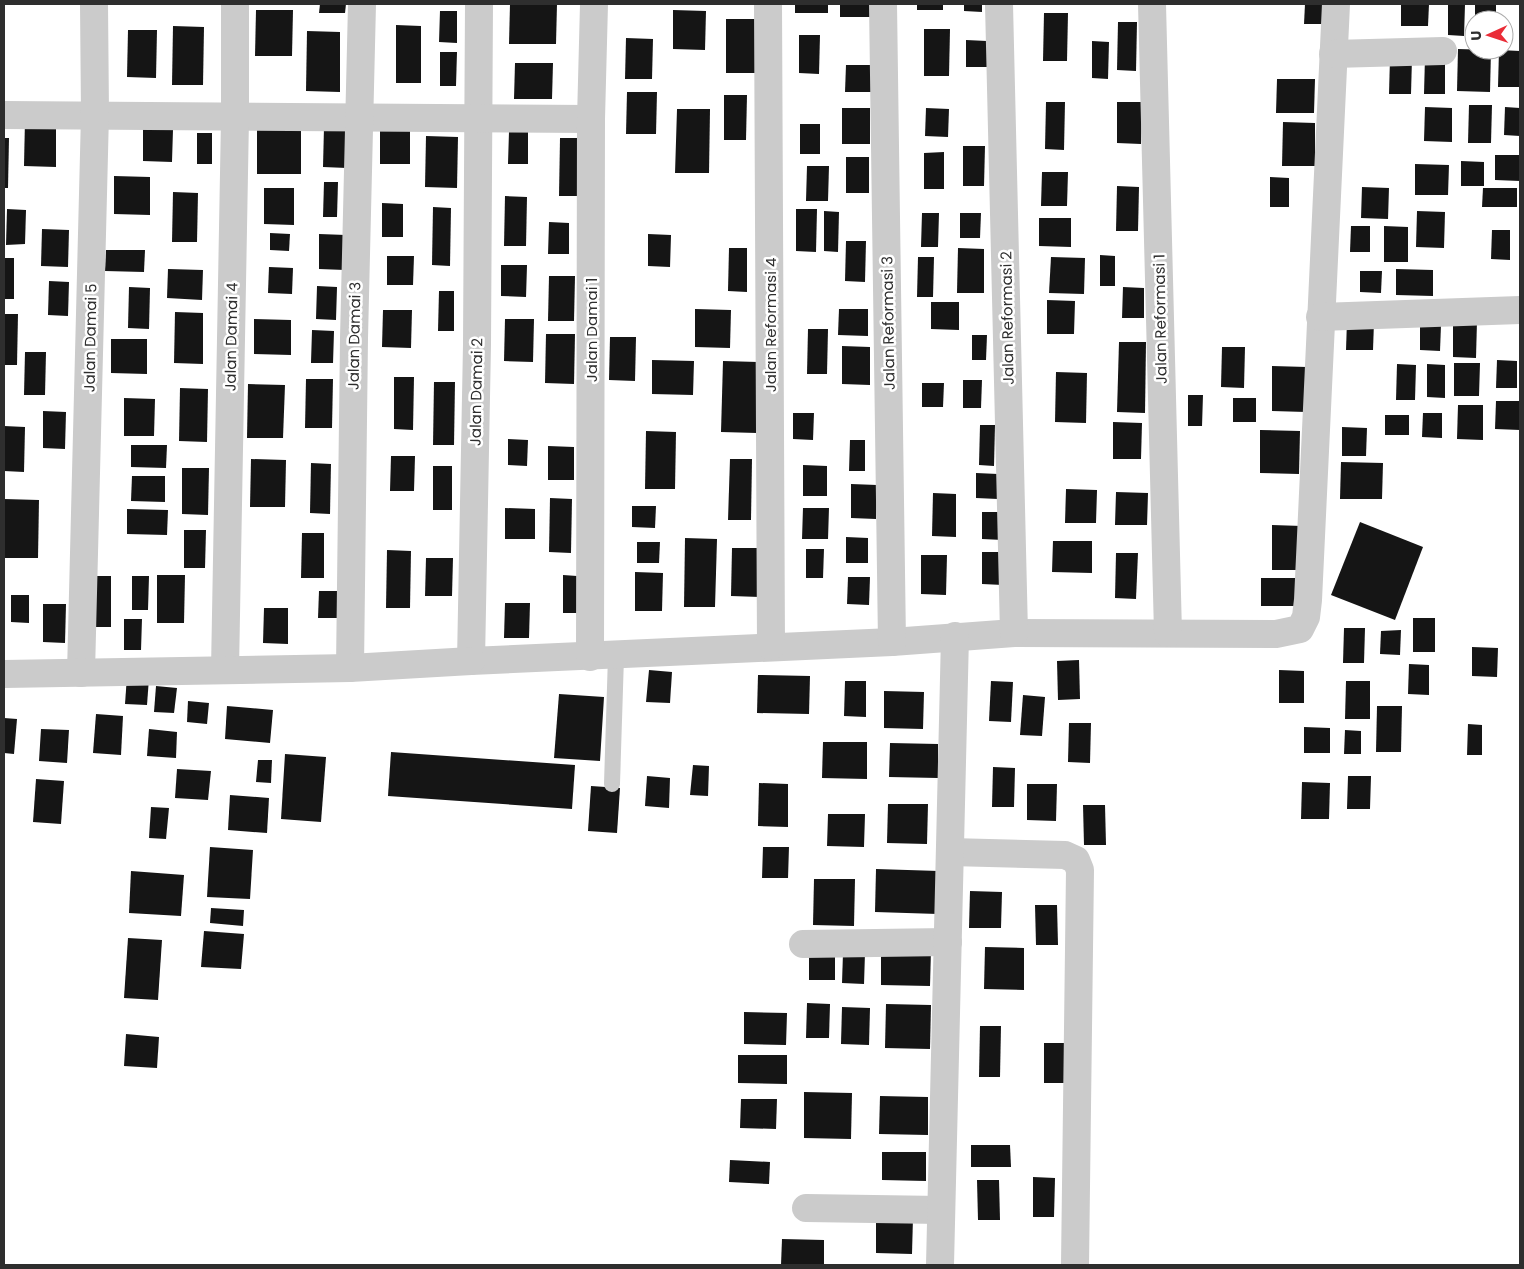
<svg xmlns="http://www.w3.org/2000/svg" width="1524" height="1269" viewBox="0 0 1524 1269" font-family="Poppins,sans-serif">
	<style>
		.building { fill: #151515 }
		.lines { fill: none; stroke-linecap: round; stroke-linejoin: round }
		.lane { stroke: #cbcbcb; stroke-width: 16 }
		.street { stroke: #cbcbcb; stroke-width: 28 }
		.labels { text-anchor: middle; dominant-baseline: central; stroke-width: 5; stroke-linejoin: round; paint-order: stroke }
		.street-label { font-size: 15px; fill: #2e2e2e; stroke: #fff }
	</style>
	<rect width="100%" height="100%" fill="#fff"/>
	<g class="building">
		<path d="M320 4H346L345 13H319Z"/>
		<path d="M510 4H557L556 44H509Z"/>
		<rect x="795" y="4" width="33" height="9"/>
		<path d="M840 4H873L872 17H840Z"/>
		<rect x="917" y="4" width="26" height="6"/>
		<path d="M964 4H982V12L964 11Z"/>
		<path d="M1305 4H1324L1323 24H1304Z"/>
		<path d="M1401 4H1429L1428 26H1401Z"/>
		<path d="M1448 4H1465L1464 36 1448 35Z"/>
		<rect x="1475" y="4" width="21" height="16"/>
		<path d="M256 10H293L292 56H255Z"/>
		<path d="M673 10 706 11 705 50 673 49Z"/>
		<path d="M440 11H457V43L439 42Z"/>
		<path d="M1044 13H1068L1067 61H1043Z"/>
		<path d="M726 19H758L757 73H726Z"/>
		<path d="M1118 22H1137L1136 71 1117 70Z"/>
		<path d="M396 25 421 26V83H396Z"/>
		<path d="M173 26 204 27 203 85H172Z"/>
		<path d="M924 29H950L949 76H924Z"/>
		<path d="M128 30H157L156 78 127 77Z"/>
		<path d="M307 31 340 32V92L306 91Z"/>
		<path d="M799 35H820L819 74 799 73Z"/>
		<path d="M626 38 653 39 652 79H625Z"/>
		<path d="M966 40 987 41V67H966Z"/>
		<path d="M1092 41 1109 42 1108 79 1092 78Z"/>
		<path d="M1458 49 1491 50 1490 92 1457 91Z"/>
		<path d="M1499 50 1520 51V87H1498Z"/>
		<path d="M440 52H457L456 86H440Z"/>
		<path d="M1425 57H1445V94H1424Z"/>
		<path d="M1390 58H1412L1411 94H1389Z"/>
		<path d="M515 63H553L552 99H514Z"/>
		<path d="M846 65H872V92H845Z"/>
		<path d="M1277 79H1315L1314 113H1276Z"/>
		<path d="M627 92H657L656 134H626Z"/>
		<path d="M724 95H747L746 140H724Z"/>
		<path d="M1046 102H1065L1064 150 1045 149Z"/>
		<path d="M1117 102H1142L1141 144 1117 143Z"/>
		<path d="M1469 105H1492L1491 143H1468Z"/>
		<path d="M1425 107 1452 108V142L1424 141Z"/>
		<path d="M1505 107 1520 108V136L1504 135Z"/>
		<rect x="842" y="108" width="28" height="36"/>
		<path d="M926 108 949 109 948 137 925 136Z"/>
		<path d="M677 109H710L709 173H675Z"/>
		<path d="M25 119 56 120V167L24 166Z"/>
		<path d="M1283 122 1315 123V166H1282Z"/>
		<rect x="800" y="124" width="20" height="30"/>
		<path d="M324 127 347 128V168L323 167Z"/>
		<rect x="257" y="128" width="44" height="46"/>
		<path d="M143 129H173L172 162 143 161Z"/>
		<path d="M380 129 410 130V164H380Z"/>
		<path d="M509 131 528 132V164H508Z"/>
		<rect x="197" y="133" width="15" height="31"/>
		<path d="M426 136 458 137 457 188 425 187Z"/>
		<path d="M4 138H9L8 188H4Z"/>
		<path d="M560 138H582L581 196H559Z"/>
		<path d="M963 146H985L984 186H963Z"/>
		<path d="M944 152V189H924V153Z"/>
		<path d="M1495 155H1520V181L1495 180Z"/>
		<rect x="846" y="157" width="23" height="36"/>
		<path d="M1461 161 1484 162V186H1461Z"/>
		<path d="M1415 164 1449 165 1448 195H1415Z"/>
		<path d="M807 166H829L828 201H806Z"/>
		<path d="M1042 172H1068L1067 206H1041Z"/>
		<path d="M114 176 150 177V215L114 214Z"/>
		<path d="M1270 177 1289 178V207H1270Z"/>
		<path d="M324 182H338L337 217H323Z"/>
		<path d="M1117 186 1139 187 1138 231H1116Z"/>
		<path d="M1362 187 1389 188 1388 219 1361 218Z"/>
		<path d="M264 188H294V225L264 224Z"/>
		<path d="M1483 188H1517V207H1482Z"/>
		<path d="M173 192 198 193 197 242H172Z"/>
		<path d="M505 196 527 197 526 246H504Z"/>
		<path d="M382 203 403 204V237H382Z"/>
		<path d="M433 207 451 208 450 266 432 265Z"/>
		<path d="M7 209 26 210 25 244 6 245Z"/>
		<path d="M796 209H817L816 252 796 251Z"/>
		<path d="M824 211 839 212 838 252 824 251Z"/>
		<path d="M1417 211 1445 212 1444 248 1416 247Z"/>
		<path d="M922 213H939L938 247H921Z"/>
		<path d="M960 213H981L980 238H960Z"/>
		<path d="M1039 218H1071V247L1039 246Z"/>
		<path d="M549 222 569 223V254H548Z"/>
		<path d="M1351 226H1370V252H1350Z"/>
		<path d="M1384 226 1408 227V262H1384Z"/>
		<path d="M42 229 69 230 68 267 41 266Z"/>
		<path d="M1492 230H1510V260L1491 259Z"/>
		<path d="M270 233 290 234 289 251 270 250Z"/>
		<path d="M319 234 346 235 345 270 319 269Z"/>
		<path d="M648 234 671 235 670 267 648 266Z"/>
		<path d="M846 241H866L865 282 845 281Z"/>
		<path d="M729 248H747V292L728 291Z"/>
		<path d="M958 248 984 249V293H957Z"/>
		<path d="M106 250H145L144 272 105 271Z"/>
		<path d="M1100 255 1115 256V286H1100Z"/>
		<path d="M387 256H414L413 285H387Z"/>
		<path d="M918 257H934L933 297H917Z"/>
		<path d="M1051 257 1085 258 1084 294 1049 293Z"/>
		<rect x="4" y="258" width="10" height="41"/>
		<path d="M501 265H527L526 297 501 296Z"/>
		<path d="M269 267 293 268 292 294 268 293Z"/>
		<path d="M168 269 203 270 202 300 167 298Z"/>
		<path d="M1396 269 1433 270V296L1396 295Z"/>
		<path d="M1360 271H1382L1381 293 1360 292Z"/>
		<path d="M549 276H575L574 321H548Z"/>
		<path d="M49 281 69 282 68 316 48 315Z"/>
		<path d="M317 286 337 287 336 320 316 319Z"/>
		<path d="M129 287 150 288 149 329 128 328Z"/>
		<path d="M1123 287 1144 288V318H1122Z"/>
		<path d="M439 291H454V331H438Z"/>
		<path d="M1047 300 1075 301 1074 334H1047Z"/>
		<path d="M931 302H959V330L931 329Z"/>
		<path d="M695 309 731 310 730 348 695 347Z"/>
		<path d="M839 309H868V336L838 335Z"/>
		<path d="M383 310H412L411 348 382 347Z"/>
		<path d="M175 312 203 313V364L174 363Z"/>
		<path d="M4 314H18L17 365H4Z"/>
		<path d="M254 319 291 320V355L254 354Z"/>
		<path d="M505 319H534L533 362 504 361Z"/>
		<path d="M1347 321 1374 322 1373 350H1346Z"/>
		<path d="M1453 321H1477L1476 358 1453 357Z"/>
		<path d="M1420 325H1441L1440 351 1420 350Z"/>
		<path d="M808 329H828L827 374H807Z"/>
		<path d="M312 330 334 331 333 363H311Z"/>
		<path d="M546 334H575L574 384 545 383Z"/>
		<path d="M972 335H987L986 360H972Z"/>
		<path d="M610 337H636L635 381 609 380Z"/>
		<path d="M111 339H147V374L111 373Z"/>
		<path d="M1119 342H1146L1145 413 1117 412Z"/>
		<path d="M842 346 870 347V385L842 384Z"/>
		<path d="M1222 347H1245L1244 388 1221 387Z"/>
		<path d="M25 352H46L45 395H24Z"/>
		<path d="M652 360 694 361 693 395 652 394Z"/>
		<path d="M1497 360 1517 361V388H1496Z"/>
		<path d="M723 361 758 362 757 433 721 432Z"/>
		<path d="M1454 363H1480L1479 396H1454Z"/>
		<path d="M1397 364 1416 365 1415 400H1396Z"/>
		<path d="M1427 364 1445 365V398L1427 397Z"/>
		<path d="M1272 366 1307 367 1306 412 1272 411Z"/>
		<path d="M1056 372 1087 373 1086 423 1055 422Z"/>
		<path d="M394 377H414L413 430 394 429Z"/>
		<path d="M306 379H333L332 428H305Z"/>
		<path d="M963 380H982L981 408H963Z"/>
		<path d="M434 382H455L454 445H433Z"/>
		<path d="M922 383H944L943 407H922Z"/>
		<path d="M248 384 285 385 283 438H247Z"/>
		<path d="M180 388 208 389 207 442 179 441Z"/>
		<path d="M1188 395H1203L1202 426H1188Z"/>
		<path d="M124 398 155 399 154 436H124Z"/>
		<rect x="1233" y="398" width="23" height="24"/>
		<path d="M1496 401H1520V430L1495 429Z"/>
		<path d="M1458 405H1483V440L1457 439Z"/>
		<path d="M43 411 66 412 65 449 43 448Z"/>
		<path d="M793 413H814L813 440 793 439Z"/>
		<path d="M1423 413H1442V438L1422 437Z"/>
		<rect x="1385" y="415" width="24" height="20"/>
		<path d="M1113 422 1142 423 1141 459H1113Z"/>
		<path d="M980 425H995L994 466 979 465Z"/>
		<path d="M4 426 25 427 24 472 4 471Z"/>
		<path d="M1342 427 1367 428 1366 456H1342Z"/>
		<path d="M1260 430 1300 431 1299 474 1260 473Z"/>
		<path d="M646 431 676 432 675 489H645Z"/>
		<path d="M508 439 528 440 527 466 508 465Z"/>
		<path d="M850 440H865V471H849Z"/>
		<path d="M131 445H167L166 468 131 467Z"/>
		<path d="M548 446 574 447V480H548Z"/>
		<path d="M391 456H415L414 491H390Z"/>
		<path d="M251 459 286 460 285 507H250Z"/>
		<path d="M730 459H752L751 520H728Z"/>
		<path d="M1341 462 1383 463 1382 499H1340Z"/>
		<path d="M311 463 331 464 330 514 310 513Z"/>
		<path d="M803 465 827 466V496H803Z"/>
		<rect x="433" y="466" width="19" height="44"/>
		<path d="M182 468H209L208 515 182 514Z"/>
		<path d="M976 473 998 474V499L976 498Z"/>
		<path d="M132 476H165V502L131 501Z"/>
		<path d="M851 484 877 485 876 519 851 518Z"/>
		<path d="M1066 489 1097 490 1096 523H1065Z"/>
		<path d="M1116 492 1148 493 1147 525H1115Z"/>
		<path d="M933 493 956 494V537L932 536Z"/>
		<path d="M550 498 572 499 571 553 549 552Z"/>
		<path d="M4 499 39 500 38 558H4Z"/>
		<path d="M632 506H656L655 528 632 527Z"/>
		<path d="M505 508 535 509V539H505Z"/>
		<path d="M803 508H829L828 539H802Z"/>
		<path d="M127 509 168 510 167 535 127 534Z"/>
		<path d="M982 512H1003V540L982 539Z"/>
		<path d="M1360 522 1423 547 1395 620 1331 595Z"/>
		<path d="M1272 525 1302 526 1301 570H1272Z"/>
		<path d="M184 530H206L205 568H184Z"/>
		<path d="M302 533H324V578H301Z"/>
		<path d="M846 537 868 538V563H846Z"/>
		<path d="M685 538 717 539 715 607H684Z"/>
		<path d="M1053 541H1092V573L1052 572Z"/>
		<path d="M637 542H660L659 563H637Z"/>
		<path d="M732 548H761L760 597 731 596Z"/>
		<path d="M806 549H824L823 578H806Z"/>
		<path d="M387 550 411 551 410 608H386Z"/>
		<path d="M982 552H1003V585L982 584Z"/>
		<path d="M1116 553H1138L1136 599 1115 598Z"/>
		<path d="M921 555H947L946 595 921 594Z"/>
		<path d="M426 558H453L452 596H425Z"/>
		<path d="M635 572 663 573 662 611H635Z"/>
		<path d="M157 575H185L184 623H157Z"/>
		<path d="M563 575 577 576V613H563Z"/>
		<rect x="92" y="576" width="19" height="51"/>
		<path d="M132 576H149L148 610H132Z"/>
		<path d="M848 577H870L869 605 847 604Z"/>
		<path d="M1261 578H1298L1297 606H1261Z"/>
		<path d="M319 591H339L338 618H318Z"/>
		<path d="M11 595H29V623L11 622Z"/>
		<path d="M505 603H530L529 638H504Z"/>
		<path d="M43 604H66L65 643 43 642Z"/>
		<path d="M264 608H288V644L263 643Z"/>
		<rect x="1413" y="618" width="22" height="34"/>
		<path d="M124 619H142L141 650H124Z"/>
		<path d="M1344 628H1365L1364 663H1343Z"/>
		<path d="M1401 630 1400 655 1380 654 1381 631Z"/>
		<path d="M1472 647 1498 648 1497 677 1472 676Z"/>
		<path d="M1079 660 1080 699 1058 700 1057 661Z"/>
		<path d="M1409 664 1429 665V695L1408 694Z"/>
		<path d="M649 670 672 672 670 703 646 702Z"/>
		<path d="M1279 670 1304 671V703H1279Z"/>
		<path d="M758 675 810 676 809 714 757 713Z"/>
		<path d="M127 676 149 678 147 705 125 704Z"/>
		<path d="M845 681H866V717L844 716Z"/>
		<path d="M991 681 1013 682 1011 722 989 721Z"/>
		<path d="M1346 681H1370V719H1345Z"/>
		<path d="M156 686 177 688 174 713 154 712Z"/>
		<path d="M884 691 924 692 923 729 884 728Z"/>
		<path d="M559 694 604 697 600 761 554 758Z"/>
		<path d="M1023 695 1045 697 1042 736 1020 735Z"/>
		<path d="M188 701 209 703 207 724 187 722Z"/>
		<path d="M227 706 273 710 270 743 225 739Z"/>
		<path d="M1377 706H1402L1401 752H1376Z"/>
		<path d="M96 714 123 716 121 755 93 753Z"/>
		<path d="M4 718 17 719 14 754 4 753Z"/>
		<path d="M1069 723H1091L1090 763 1068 762Z"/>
		<path d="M1468 724 1482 725V755H1467Z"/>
		<path d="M1304 727 1330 728V753H1304Z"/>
		<path d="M41 729 69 730 67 763 39 761Z"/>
		<path d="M149 729 177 732 176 758 147 756Z"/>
		<path d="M1345 730 1361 731V754H1344Z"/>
		<path d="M823 742H867V779L822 778Z"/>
		<path d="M890 743 938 744V778L889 777Z"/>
		<path d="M391 752 575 765 572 809 388 796Z"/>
		<path d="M285 754 326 757 321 822 281 819Z"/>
		<path d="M258 760H272L271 783 256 782Z"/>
		<path d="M693 765 709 766 708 796 690 795Z"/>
		<path d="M993 767 1015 768 1014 807H992Z"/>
		<path d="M177 769 211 771 208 800 175 798Z"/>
		<path d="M647 776 670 778 669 808 645 806Z"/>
		<path d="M1348 776H1371L1370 809H1347Z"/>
		<path d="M36 779 64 781 61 824 33 822Z"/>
		<path d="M1302 782 1330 783 1329 819H1301Z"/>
		<path d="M759 783 788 784V827L758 826Z"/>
		<path d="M1027 784H1057L1056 821 1027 820Z"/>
		<path d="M591 786 620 788 617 833 588 831Z"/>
		<path d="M230 795 269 798 267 833 228 830Z"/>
		<path d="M888 804H928L927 844 887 843Z"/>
		<path d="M1083 805H1105L1106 845H1084Z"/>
		<path d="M151 807 169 808 166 839 149 838Z"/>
		<path d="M828 814H865L864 847 827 846Z"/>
		<path d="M210 847 253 850 250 899 207 897Z"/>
		<path d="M763 847H789L788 878H762Z"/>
		<path d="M876 869 939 871 938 914 875 912Z"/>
		<path d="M131 871 184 875 181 916 129 913Z"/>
		<path d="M814 879H855L854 926 813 925Z"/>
		<path d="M970 891 1002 892 1001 928H969Z"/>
		<path d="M1035 905H1057L1058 945H1036Z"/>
		<path d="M211 908 244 910 243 926 210 923Z"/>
		<path d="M204 931 244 934 241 969 201 967Z"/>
		<path d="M128 938 162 940 158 1000 124 998Z"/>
		<path d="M809 946 835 947V980H809Z"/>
		<path d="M985 947 1024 948V990L984 989Z"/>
		<path d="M881 950H931L930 986 881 985Z"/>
		<path d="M843 953H865L864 984 842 983Z"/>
		<path d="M807 1003 830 1004 829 1038H806Z"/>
		<path d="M886 1004 931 1005 930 1049 885 1048Z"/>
		<path d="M842 1007 870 1008 869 1045 841 1044Z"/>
		<path d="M744 1012 787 1013 786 1045 744 1044Z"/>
		<path d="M980 1026H1001L1000 1077H979Z"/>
		<path d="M126 1034 159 1037 157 1068 124 1066Z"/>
		<rect x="1044" y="1043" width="22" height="40"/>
		<path d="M738 1055H787V1084L738 1083Z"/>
		<path d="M804 1092 852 1093 851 1139 804 1138Z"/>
		<path d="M880 1096 928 1097V1135L879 1134Z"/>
		<path d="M741 1099H777L776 1129 740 1128Z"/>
		<path d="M971 1145H1010L1011 1167H971Z"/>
		<path d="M882 1152H926V1181L882 1180Z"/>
		<path d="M730 1160 770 1162 769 1184 729 1182Z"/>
		<path d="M1033 1177 1055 1178 1054 1217H1033Z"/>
		<path d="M977 1180H999L1000 1220H978Z"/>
		<path d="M876 1216 913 1217 912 1254 876 1253Z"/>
		<path d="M782 1239 824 1240V1265H781Z"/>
	</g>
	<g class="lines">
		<path class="lane" d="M612 784 616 656"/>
		<g class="street">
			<path d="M479 4 477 344 471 661 892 642 1014 633 1276 634 1300 629 1306 617 1308 600 1336 4"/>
			<path d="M768 4 771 646"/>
			<path d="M883 4 892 642"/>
			<path d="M999 4 1014 633"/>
			<path d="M1152 4 1168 633"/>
			<path d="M1333 54 1443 51"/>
			<path d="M4 115 591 119"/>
			<path d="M1320 317 1520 310"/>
			<path d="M590 657 591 119 594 4"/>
			<path d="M350 668 354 338 362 4"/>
			<path d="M225 670 235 118V4"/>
			<path d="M81 673 95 114 94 4"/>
			<path d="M4 674 350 668 471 661"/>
			<path d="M950 852 1065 855 1076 860 1080 870 1075 1265"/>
			<path d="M803 944 948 942"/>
			<path d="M806 1208 941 1210"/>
			<path d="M940 1265 955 636"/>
		</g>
	</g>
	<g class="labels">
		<g class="street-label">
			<text transform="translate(1007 318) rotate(-91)">Jalan Reformasi 2</text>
			<text transform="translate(1160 319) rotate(-91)">Jalan Reformasi 1</text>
			<text transform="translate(888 323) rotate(-91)">Jalan Reformasi 3</text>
			<text transform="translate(770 325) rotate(-90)">Jalan Reformasi 4</text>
			<text transform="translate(591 330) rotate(-90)">Jalan Damai 1</text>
			<text transform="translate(354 336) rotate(-89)">Jalan Damai 3</text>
			<text transform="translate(231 337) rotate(-89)">Jalan Damai 4</text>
			<text transform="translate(90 338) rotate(-89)">Jalan Damai 5</text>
			<text transform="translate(476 392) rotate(-89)">Jalan Damai 2</text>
		</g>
	</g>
	<rect width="1524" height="1269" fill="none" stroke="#2e2e2e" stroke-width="10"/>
	<g transform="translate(1489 35) rotate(267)"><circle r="24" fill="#ffffff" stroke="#ababab"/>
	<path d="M0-4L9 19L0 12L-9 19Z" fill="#ea2c37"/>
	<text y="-8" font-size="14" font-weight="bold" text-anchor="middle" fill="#2e2e2e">U</text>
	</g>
</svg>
